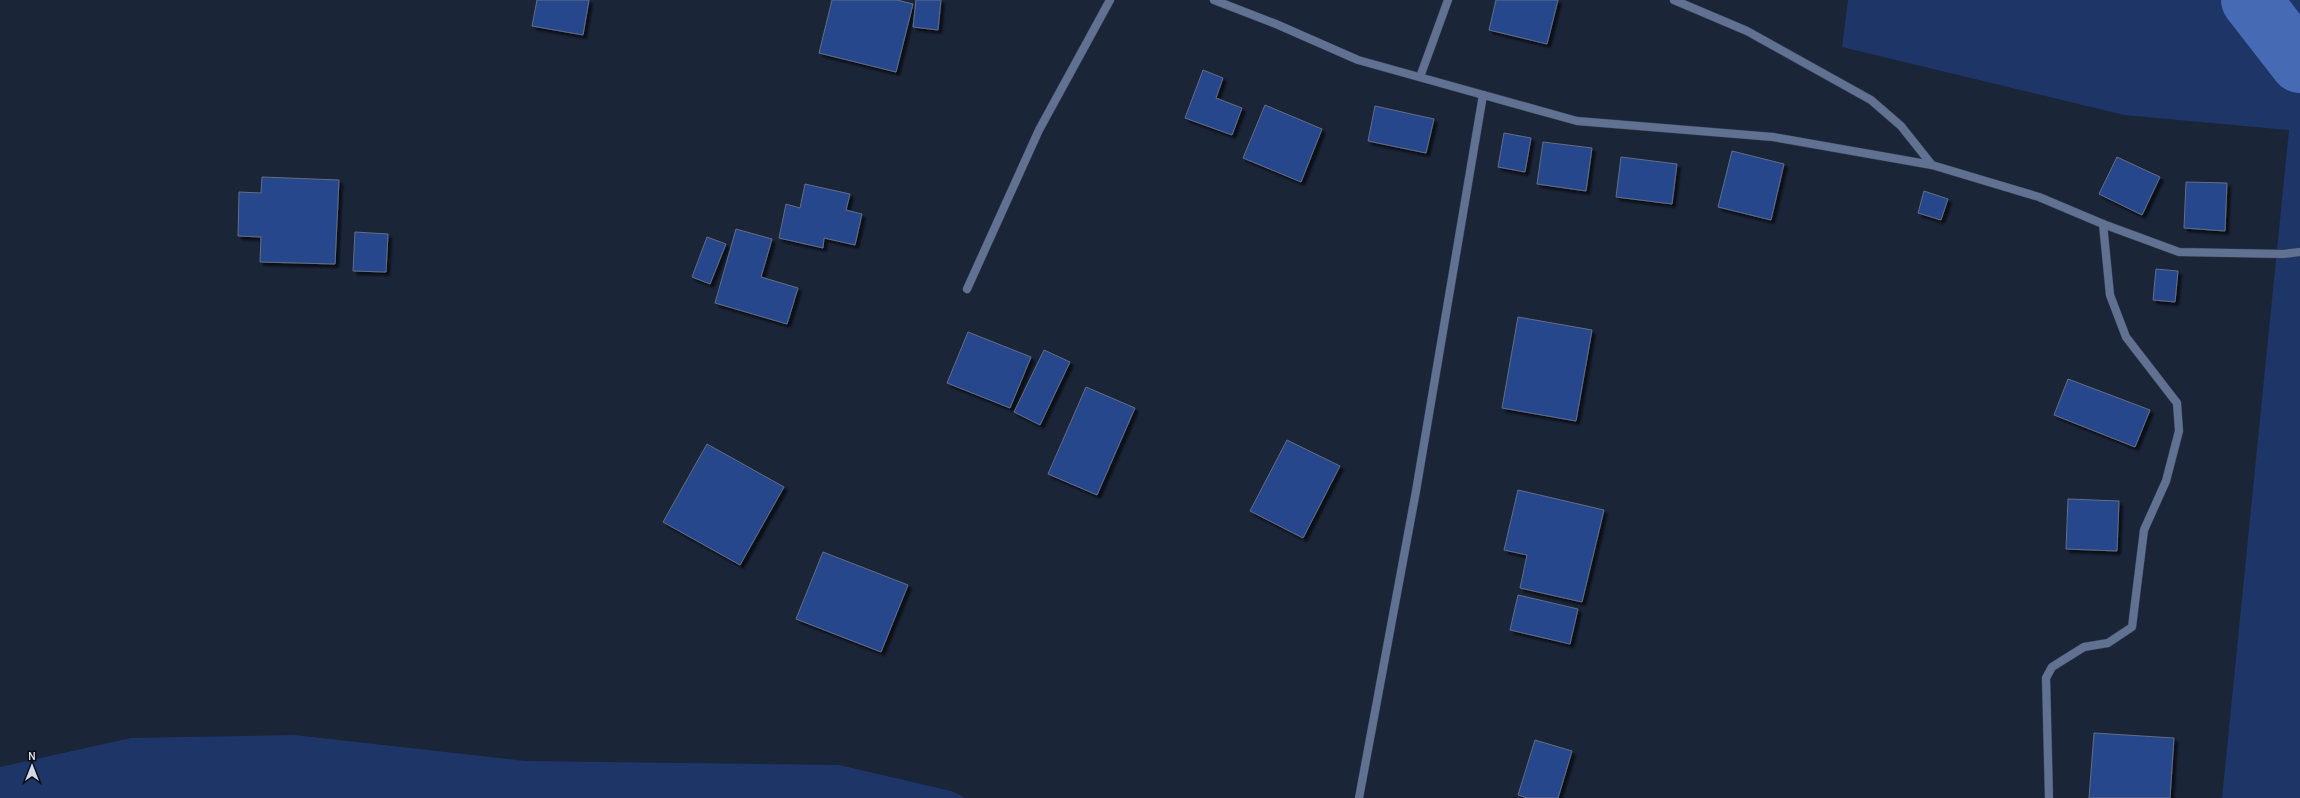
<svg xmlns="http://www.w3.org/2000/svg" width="2300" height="798" viewBox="0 0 2300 798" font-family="Karla,sans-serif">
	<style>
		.green { fill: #1d3567 }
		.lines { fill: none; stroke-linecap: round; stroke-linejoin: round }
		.river { stroke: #476ab4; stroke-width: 60 }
		.building { fill: #26468c; stroke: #636e85; filter: url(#shadow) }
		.minor-casing { stroke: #384254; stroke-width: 9 }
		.minor { stroke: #607192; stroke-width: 8 }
	</style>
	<defs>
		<filter id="shadow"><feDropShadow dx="3.5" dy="3.5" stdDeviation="1" flood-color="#0009"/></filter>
	</defs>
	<rect width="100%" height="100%" fill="#1b2538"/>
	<g class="green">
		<path d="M1848 0H2300V798H2222L2289 130 2124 115 1842 47Z"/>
		<path d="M294 735 525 761 839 765 951 791 966 798H0V767L131 738Z"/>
	</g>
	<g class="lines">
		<path class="river" d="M2251 0 2300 63"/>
	</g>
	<g class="building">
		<path d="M537 0H589L583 35 532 26Z"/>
		<path d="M832 0H897L913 4 896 72 819 53Z"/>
		<path d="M916 0H941L938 30 913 27Z"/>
		<path d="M1496 0H1558L1547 44 1489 30Z"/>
		<path d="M1203 70 1223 78 1216 98 1242 108 1232 135 1185 118Z"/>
		<path d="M1265 105 1322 129 1301 182 1243 158Z"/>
		<path d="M1375 106 1434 119 1426 153 1368 141Z"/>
		<path d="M1504 133 1531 138 1525 172 1498 167Z"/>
		<path d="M1543 142 1592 148 1586 191 1537 184Z"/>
		<path d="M1732 151 1784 164 1771 220 1718 207Z"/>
		<path d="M1621 157 1677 164 1672 204 1616 197Z"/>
		<path d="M2117 157 2160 177 2142 215 2099 194Z"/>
		<path d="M262 177 339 180 335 264 260 262 261 237 238 236 239 192 261 193Z"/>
		<path d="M2186 182 2227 183 2225 231 2184 228Z"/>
		<path d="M805 184 850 194 846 210 862 214 855 245 824 238 823 248 779 238 786 204 800 208Z"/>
		<path d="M1924 191 1948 199 1941 220 1918 213Z"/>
		<path d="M736 229 772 239 761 277 798 288 787 324 715 303Z"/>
		<path d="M355 232 388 234 386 272 353 271Z"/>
		<path d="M707 237 726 244 710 284 692 277Z"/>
		<path d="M2156 269 2178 271 2175 302 2153 300Z"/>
		<path d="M1518 317 1592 330 1576 421 1502 408Z"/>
		<path d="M968 332 1031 357 1010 408 947 383Z"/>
		<path d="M1044 350 1070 362 1040 425 1014 412Z"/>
		<path d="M2068 379 2150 410 2135 447 2054 415Z"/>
		<path d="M1086 387 1135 408 1097 495 1048 474Z"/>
		<path d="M1287 440 1340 466 1303 538 1250 511Z"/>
		<path d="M707 444 784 487 740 565 663 522Z"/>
		<path d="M1518 490 1604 510 1582 602 1520 588 1527 555 1504 550Z"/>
		<path d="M2068 499 2119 501 2117 551 2066 549Z"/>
		<path d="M823 552 908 585 881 652 796 619Z"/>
		<path d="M1518 595 1578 609 1570 644 1510 630Z"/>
		<path d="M2094 733 2174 738 2170 798H2089Z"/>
		<path d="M1535 740 1572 751 1558 798H1527L1518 795Z"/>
	</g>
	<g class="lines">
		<g class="minor-casing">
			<g id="minor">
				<path d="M1214 0 1276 24 1358 60 1577 121 1773 137 1932 165 2039 197 2103 224 2179 252 2283 254 2300 252"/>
				<path d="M1674 0 1747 31 1871 100 1901 126 1932 165"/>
				<path d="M1420 77 1448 0"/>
				<path d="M967 289 1039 130 1110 0"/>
				<path d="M1359 798 1416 491 1483 95"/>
				<path d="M2049 798 2046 678 2052 667 2084 647 2108 643 2132 627 2144 530 2166 481 2179 431 2177 403 2126 337 2110 295 2103 224"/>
			</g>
		</g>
		<use href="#minor" class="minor"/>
	</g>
	<g transform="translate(32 766)" stroke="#0a0e16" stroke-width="3" paint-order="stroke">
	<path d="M0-3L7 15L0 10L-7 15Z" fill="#d2d9e5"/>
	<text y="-6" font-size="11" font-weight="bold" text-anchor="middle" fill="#d2d9e5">N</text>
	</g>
</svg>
